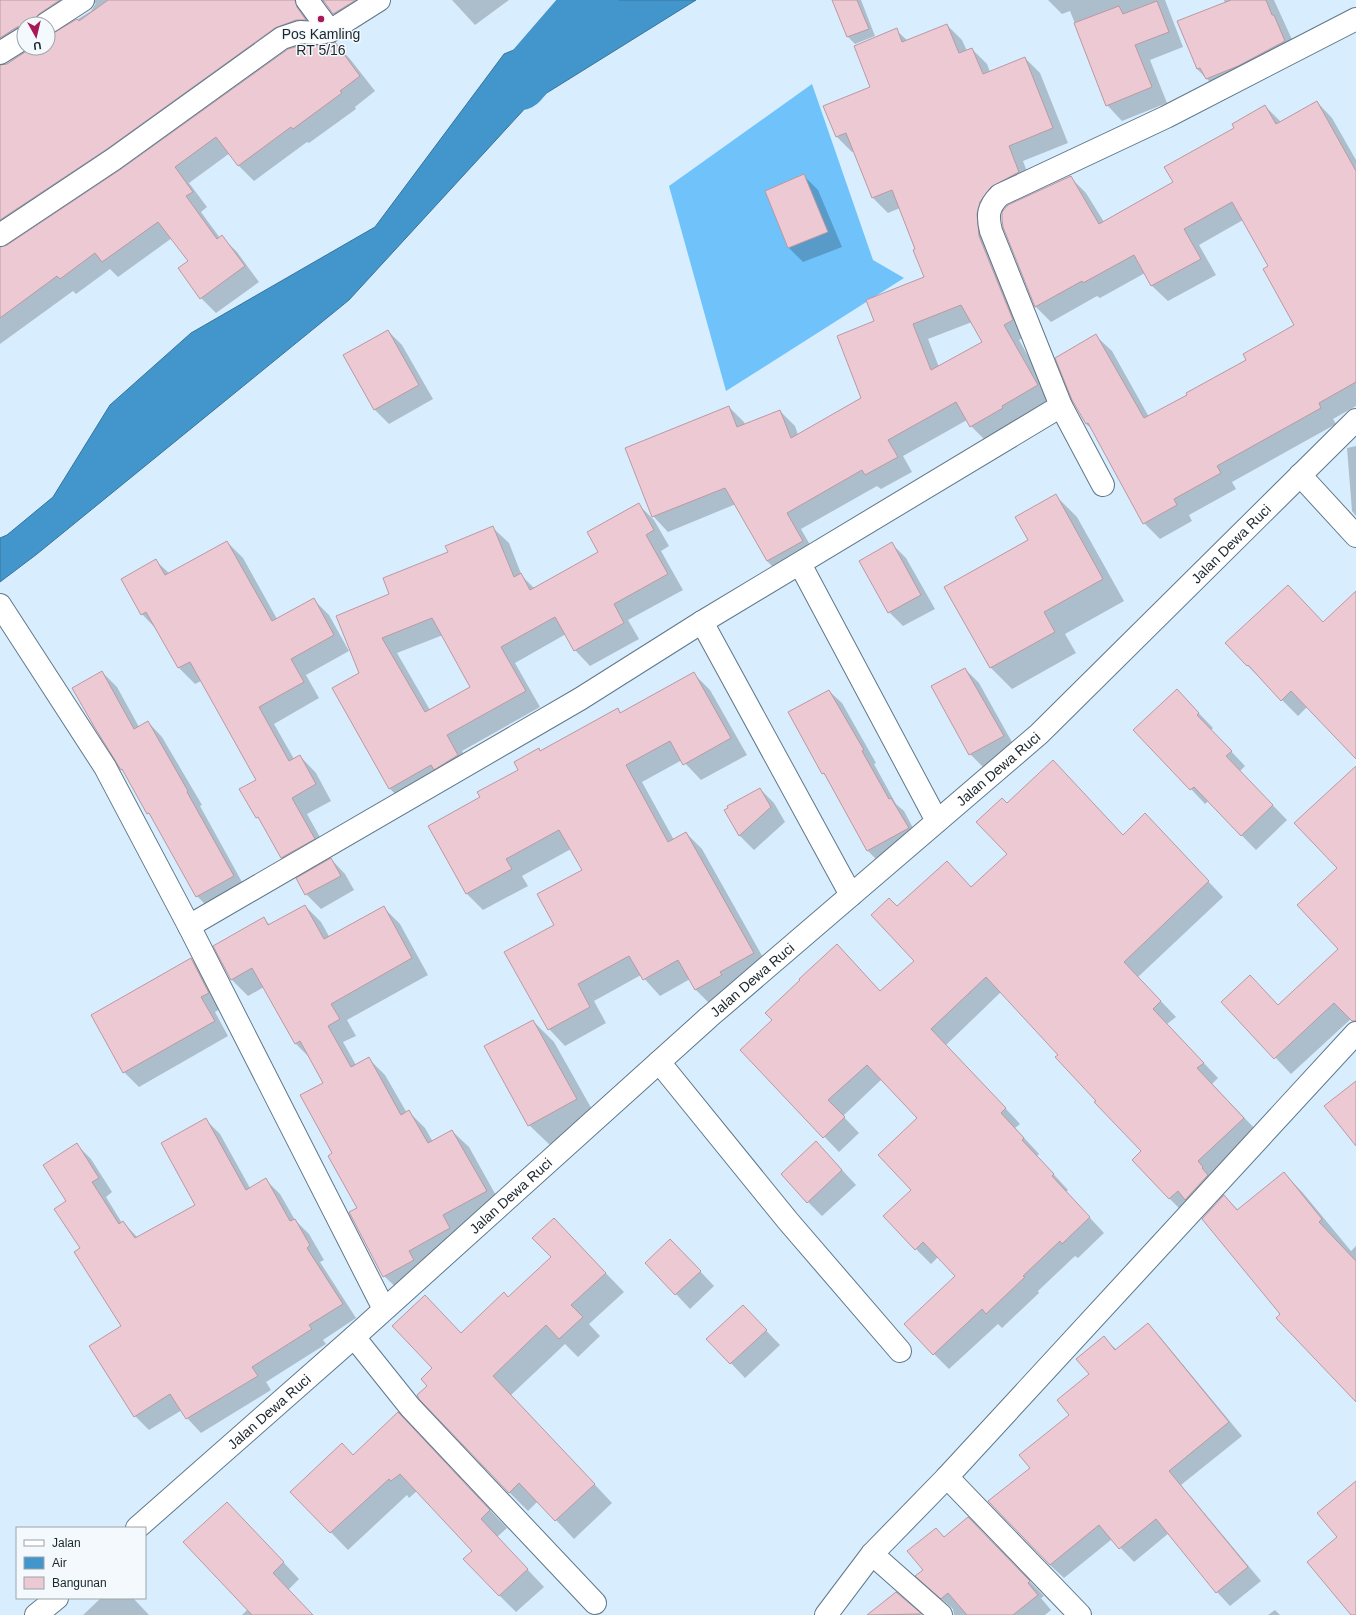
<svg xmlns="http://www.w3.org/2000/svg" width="1356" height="1615" viewBox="0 0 1356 1615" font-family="Arial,sans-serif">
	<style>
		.forest { fill: #6fc2fa }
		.water { fill: #4296cc; stroke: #36749c }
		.shadow { fill: #0003; fill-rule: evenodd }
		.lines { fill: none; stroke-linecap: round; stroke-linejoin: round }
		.river { stroke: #4296cc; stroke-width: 54 }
		.building { fill: #edcad3; stroke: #ba99a1; fill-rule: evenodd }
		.minor-casing { stroke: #5f788a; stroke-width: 24 }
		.minor { stroke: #fff; stroke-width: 22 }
		.poi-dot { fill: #a81958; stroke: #f3f9fd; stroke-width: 1.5 }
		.labels { text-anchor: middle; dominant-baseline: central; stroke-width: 3; stroke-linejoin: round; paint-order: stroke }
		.poi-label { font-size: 14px; fill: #1a252c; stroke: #f3f9fd }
		.street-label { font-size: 14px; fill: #1a252c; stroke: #f3f9fd }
	</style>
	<rect width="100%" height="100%" fill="#d8eeff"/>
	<path class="forest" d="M812 84 873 260 904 278 726 391 669 186Z"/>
	<path class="water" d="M616 0H696L529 104 349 300 37 554 0 582V538L7 535 53 497 110 405 191 333 375 227 504 54 607 12Z"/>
	<g class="shadow">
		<path d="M0 0H375L349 29 334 14 326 3 322 2 320 35 290 43 4 245 3 248 321 46 335 43 350 59 375 91 355 107 356 109 309 143 307 142 254 181 239 166 230 153 189 183 207 207 201 212 220 238 222 237 237 252 259 282 216 313 201 298 189 261 172 238 118 277 110 269 76 294 73 291 0 344ZM96 3 91 11 49 37 54 29ZM24 24H48V48H33L3 66 4 62 24 48Z"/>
		<path d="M452 0H509L475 25Z"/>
		<path d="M837 0H861L875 36 855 44 848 37Z"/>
		<path d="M1048 0H1165L1183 47 1150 60 1167 103 1122 121 1107 105 1070 11 1062 14Z"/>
		<path d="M1224 0H1274L1300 57 1222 94 1197 69 1179 21 1225 3Z"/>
		<path d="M947 25 962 40 967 51 972 49 987 64 990 72 1025 58 1040 73 1068 143 1023 161 1033 187 1006 201 994 217 1027 335 1019 340 1053 400 986 441 971 426 967 420 903 456 912 472 881 489 877 486 801 529 817 557 782 576 767 561 736 504 668 532 653 516 729 407 744 422 745 425 780 411 795 426 798 435 863 398 876 322 925 278 916 249 900 208 888 213 873 198 854 151 852 152 837 137 872 88 896 30 908 41ZM972 322 983 342 939 367 928 339Z"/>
		<path d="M1317 102 1332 118 1356 160V406L1333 419 1336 424 1232 482 1236 489 1189 515 1192 521 1160 539 1144 523 1092 429 1086 424 1096 336 1112 351 1149 417 1247 360 1296 325 1269 266 1243 220 1199 245 1216 275 1168 301 1152 286 1145 273 1100 298 1097 296 1051 322 1036 307 1004 227 1070 177 1086 193 1104 222 1174 183 1236 128 1265 106 1281 122Z"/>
		<path d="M804 176 818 190 842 247 803 262 789 248Z"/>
		<path d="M388 331 402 345 433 399 389 424 374 409Z"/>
		<path d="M1356 446V516L1352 511 1347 448Z"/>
		<path d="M1055 495 1077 517 1124 601 1065 634 1076 653 1012 689 990 667 1029 540Z"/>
		<path d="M639 505 654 520 669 546 661 551 683 590 628 620 639 639 590 666 575 650 566 634 515 663 540 707 462 751 473 771 405 803 389 788 360 673 391 595 449 552 493 528 509 543 522 576 534 588 600 552ZM443 635 471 687 430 710 397 653Z"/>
		<path d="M227 542 243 558 277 619 313 599 329 615 349 651 306 675 319 698 274 724 294 759 300 756 316 773 331 801 307 814 330 855 298 874 282 857 262 822 257 817 258 780 201 681 195 684 179 668 158 631 142 614 156 561 170 574Z"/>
		<path d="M892 544 906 558 935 609 903 626 889 612Z"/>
		<path d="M1356 592V758L1307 707 1298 716 1247 665 1324 623Z"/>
		<path d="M965 669 979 683 1017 751 985 769 970 754Z"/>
		<path d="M102 672 117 687 139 727 148 722 162 737 202 805 200 806 247 891 212 911 197 896 153 818 148 813 125 773 121 769Z"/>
		<path d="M694 674 710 690 747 755 701 780 682 760 642 782 674 840 686 833 702 849 770 970 712 1006 696 990 690 979 660 996 641 975 594 1001 606 1023 565 1046 549 1029 555 926 583 870 571 849 522 876 528 886 483 910 467 894 429 826 481 797 519 770 540 752 617 709 622 714Z"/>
		<path d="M829 691 842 703 876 763 874 764 896 804 904 811 920 841 880 863 868 851 828 778 823 773Z"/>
		<path d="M1191 705 1213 728 1211 730 1245 766 1240 771 1287 820 1256 850 1208 801 1205 804 1191 789Z"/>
		<path d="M1356 768V996L1353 1017 1291 1074 1222 1002 1279 1006 1339 949V868Z"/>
		<path d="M760 789 774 803 785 822 754 850 740 836 726 810Z"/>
		<path d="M1007 804 1123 836 1160 830 1223 897 1138 977 1176 1017 1167 1024 1218 1078 1212 1084 1259 1133 1184 1213 1169 1198 1142 1151 1098 1101 1060 1055 1001 992 946 1045 1020 1124 1015 1128 1039 1154 1037 1156 1068 1190 1066 1192 1104 1233 1078 1258 1075 1256 1038 1291 1039 1293 1002 1328 998 1324 949 1369 934 1354 956 1276 938 1257 931 1264 916 1249 919 1118 882 1079 843 1116 859 1133 839 1152 741 1050 881 992 915 961 898 907 972 888 1008 854Z"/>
		<path d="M331 859 345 874 354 890 321 909 306 894 297 879Z"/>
		<path d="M305 906 321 922 330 938 384 908 400 924 428 975 347 1020 356 1036 343 1042 356 1065 368 1058 385 1075 407 1113 409 1112 425 1128 433 1142 452 1131 469 1147 503 1208 401 1292 384 1276 358 1208 333 1154 325 1083 311 1059 295 1043 264 987 248 996 232 980 214 946 264 919 270 925Z"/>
		<path d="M191 959 205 974 223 1007 215 1012 228 1036 139 1087 124 1072Z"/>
		<path d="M533 1021 554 1042 598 1120 551 1146 529 1125Z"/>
		<path d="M206 1120 220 1134 250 1188 266 1180 280 1194 295 1220 309 1234 324 1260 320 1262 356 1318 323 1340 326 1344 266 1382 271 1390 201 1433 187 1418 182 1410 149 1430 135 1416 123 1326 81 1249 67 1202 76 1144 91 1159 112 1192 106 1197 122 1223 123 1222 138 1238 197 1205Z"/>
		<path d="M830 1157 856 1185 822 1216 808 1202Z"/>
		<path d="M1284 1173 1303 1193 1351 1251 1356 1246V1400L1281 1314 1224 1196 1238 1210Z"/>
		<path d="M572 1238 624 1292 589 1324 600 1336 578 1357 565 1344 511 1395 612 1503 574 1539 538 1501 528 1511 509 1492 428 1386 434 1368 461 1334 508 1298Z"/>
		<path d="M685 1255 714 1286 690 1309 647 1263Z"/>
		<path d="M757 1321 780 1345 745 1378 708 1339Z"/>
		<path d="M1148 1325 1161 1338 1242 1436 1181 1485 1261 1581 1230 1606 1217 1592 1169 1533 1134 1562 1112 1539 1064 1578 1050 1565 1031 1468 1070 1415 1090 1374 1104 1338 1117 1350Z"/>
		<path d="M415 1431 507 1528 497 1537 544 1587 516 1612 499 1595 473 1551 417 1491 409 1498 407 1495 348 1550 292 1492Z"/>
		<path d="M243 1519 299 1579 288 1590 312 1615H242L248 1609Z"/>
		<path d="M936 1529 944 1537 983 1533 1044 1596 1041 1598 1051 1610 1045 1615H954L953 1609 931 1590 924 1570Z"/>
		<path d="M896 1593 921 1615H868Z"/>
		<path d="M101 1598H133L149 1615H83Z"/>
		<path d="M1275 1610 1280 1615H1268Z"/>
	</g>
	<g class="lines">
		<path class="river" d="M520 83 592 0"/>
	</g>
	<g class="building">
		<path d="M0 0H60L39 14 35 19 34 24H24V26L17 27 0 38Z"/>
		<path d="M108 0H295L297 7 306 20H296L275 28 107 149 0 220V65L7 64 31 48H48V36L77 19 79 21Z"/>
		<path d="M323 0H356L333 14Z"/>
		<path d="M832 0H857L869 29 847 37Z"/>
		<path d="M1231 0H1266L1272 15H1274L1285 41 1238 66 1206 79 1200 68 1197 69 1177 21Z"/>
		<path d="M1157 1 1169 32 1135 45 1152 87 1106 106 1074 23 1119 6 1123 14Z"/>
		<path d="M947 24 959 53 972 48 983 74 1025 57 1053 128 1009 146 1019 172 991 187 980 202 977 214 979 236 1013 320 1004 325 1038 385 1002 406 1003 408 970 427 956 402 888 440 898 457 865 475 862 470 787 513 803 541 767 561 725 488 652 517 625 448 729 406 737 427 780 410 791 438 861 398 837 336 874 321 866 300 924 277 913 250 915 249 892 190 872 198 846 133 836 137 823 106 870 87 854 46 897 28 902 42ZM961 305 982 342 931 370 913 324Z"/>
		<path d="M335 42 360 76 340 91 342 93 293 129 291 127 238 166 216 137 175 167 193 192 186 196 217 239 222 235 245 266 200 299 178 268 188 261 158 222 102 262 95 253 60 279 57 276 0 318V247L7 245 121 169 288 49 302 45H321Z"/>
		<path d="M1317 101 1356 171V382L1319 403 1321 408 1217 466 1221 473 1174 499 1177 505 1143 524 1088 423 1086 424 1072 400 1055 358 1096 334 1144 418 1187 395 1186 393 1246 360 1243 354 1294 325 1263 269 1268 266 1232 202 1184 229 1201 259 1151 286 1134 255 1083 283 1082 281 1035 307 1003 227 1002 219V212L1008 205 1071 176 1099 224 1173 182 1164 167 1234 128 1232 124 1265 105 1276 124Z"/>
		<path d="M804 174 828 232 788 248 765 191Z"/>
		<path d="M388 330 419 385 374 410 343 355Z"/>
		<path d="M1056 494 1103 579 1044 612 1055 632 990 668 944 587 1028 540 1015 517Z"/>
		<path d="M639 503 654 530 646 535 668 574 614 604 624 623 574 651 555 617 501 647 526 691 447 735 458 755 434 770 431 765 389 789 332 688 359 673 336 616 389 594 383 578 448 552 445 546 493 526 514 577 521 573 530 590 598 552 587 532ZM432 618 470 687 425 712 382 638Z"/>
		<path d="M227 541 272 621 314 598 334 635 291 659 304 682 259 707 289 761 300 755 316 784 292 798 315 839 281 858 258 817 256 818 239 789 256 780 190 662 178 668 146 612 141 615 121 579 156 559 165 575Z"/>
		<path d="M892 542 921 595 888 613 859 561Z"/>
		<path d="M1288 585 1323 622 1356 591V759L1291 691 1281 701 1248 665 1247 666 1225 643Z"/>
		<path d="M965 668 1004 736 969 755 931 686Z"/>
		<path d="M102 671 134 729 148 721 188 791 187 792 234 876 196 897 149 813 147 814 122 769 121 770 95 728 72 688Z"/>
		<path d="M694 672 731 738 683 765 670 741 626 765 668 842 686 832 754 953 720 972 722 975 695 990 678 960 643 980 629 956 578 984 590 1007 548 1030 504 952 554 925 537 894 582 870 559 830 506 859 512 869 466 894 428 826 480 797 477 792 518 770 514 762 539 748 540 751 618 708 620 713Z"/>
		<path d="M1177 689 1199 713 1197 715 1232 751 1226 756 1273 805 1241 836 1194 787 1190 790 1133 730Z"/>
		<path d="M829 690 864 750 862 751 889 799 891 798 909 828 867 851 824 773 822 774 788 712Z"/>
		<path d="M1053 760 1123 835 1145 813 1209 881 1124 962 1161 1001 1153 1009 1204 1063 1197 1068 1244 1118 1198 1161 1203 1167 1202 1168 1208 1175 1185 1200 1178 1191 1169 1199 1132 1160 1141 1151 1094 1102 1096 1101 1055 1057 1058 1055 986 977 931 1029 1006 1108 1001 1113 1024 1138 1022 1140 1054 1174 1052 1176 1090 1217 1062 1244 1060 1241 1023 1276 1025 1277 986 1314 982 1309 933 1355 904 1324 955 1276 923 1242 915 1250 883 1216 911 1190 878 1155 917 1118 867 1065 828 1100 845 1117 823 1138 740 1050 772 1020 765 1013 800 980 799 979 837 944 880 991 914 961 871 915 889 898 897 906 947 861 971 887 1007 854 976 822 1002 798 1007 803Z"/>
		<path d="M1356 766V1021H1352L1334 1003 1274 1059 1221 1002 1250 975 1278 1005 1338 949 1297 905 1337 868 1294 823Z"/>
		<path d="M760 788 771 807 739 836 724 810 728 808 727 806Z"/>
		<path d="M331 858 341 876 305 895 296 878Z"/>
		<path d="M305 905 324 939 384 906 412 958 331 1004 340 1019 328 1026 351 1067 369 1057 401 1115 409 1110 428 1143 452 1130 487 1191 443 1215 450 1228 409 1251 414 1260 383 1277 349 1212 357 1208 328 1156 332 1153 300 1095 323 1083 300 1041 295 1044 252 968 231 980 213 946 264 917 268 925Z"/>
		<path d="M191 958 209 993 201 997 215 1021 123 1073 91 1015Z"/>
		<path d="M533 1020 577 1099 528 1126 484 1046Z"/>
		<path d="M1356 1081V1146L1324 1106Z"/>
		<path d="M206 1118 246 1190 266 1178 290 1221 295 1219 310 1245 307 1248 343 1304 309 1325 312 1329 252 1367 258 1376 186 1419 170 1394 134 1417 89 1346 121 1326 74 1252 80 1248 54 1209 66 1201 43 1165 77 1143 99 1178 92 1182 119 1224 123 1221 135 1238 195 1205 161 1143Z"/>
		<path d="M816 1141 842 1170 807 1203 781 1174Z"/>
		<path d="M1284 1172 1322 1219 1319 1222 1356 1261V1402L1276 1318 1280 1314 1202 1219 1224 1195 1237 1210Z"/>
		<path d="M554 1218 606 1273 571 1305 583 1317 559 1339 546 1325 493 1376 595 1484 555 1521 519 1483 509 1493 419 1399 417 1395 427 1386 421 1379 432 1368 392 1326 425 1295 461 1333 504 1292 508 1297 551 1257 532 1238Z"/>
		<path d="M670 1239 701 1271 675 1295 645 1263Z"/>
		<path d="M743 1305 767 1330 730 1364 706 1339Z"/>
		<path d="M1148 1323 1229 1422 1169 1471 1248 1567 1216 1593 1156 1519 1119 1549 1099 1525 1050 1565 988 1501 1030 1468 1019 1455 1069 1415 1057 1400 1089 1374 1076 1359 1104 1336 1115 1350Z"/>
		<path d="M398 1412 490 1510 481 1519 528 1569 499 1596 463 1559 472 1551 400 1474 391 1481 389 1479 330 1533 290 1492 342 1443 353 1455Z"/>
		<path d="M1356 1481V1615H1351L1307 1562 1337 1537 1317 1513Z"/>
		<path d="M227 1502 284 1562 273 1573 313 1615H252L183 1542Z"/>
		<path d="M968 1517 1030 1581 1028 1583 1038 1595 1013 1615H967L948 1593 941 1599 915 1576 923 1570 907 1551 936 1528 944 1537Z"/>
		<path d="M896 1592 922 1614 867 1615Z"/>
	</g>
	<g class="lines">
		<g class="minor-casing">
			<g id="minor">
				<path d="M307 0 330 31"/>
				<path d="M46 24 83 0"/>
				<path d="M0 53 24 38"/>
				<path d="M0 235 114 159 282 38 300 32 319 33 330 31 379 0"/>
				<path d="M1061 406 1103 485"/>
				<path d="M1300 475 1356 536"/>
				<path d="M800 564 937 821"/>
				<path d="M0 605 105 767 189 926 384 1309"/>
				<path d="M702 622 851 895"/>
				<path d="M189 926 580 699 702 622 1061 406 991 231C987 215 988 207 1000 195L1166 117 1356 19"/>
				<path d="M659 1062 788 1221 900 1351"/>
				<path d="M354 1337 410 1407 595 1603"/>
				<path d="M947 1477 1080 1615"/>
				<path id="s1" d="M137 1528 354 1337 709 1017 1039 734 1356 420"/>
				<path d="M872 1554 941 1615"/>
				<path d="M36 1615 57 1598"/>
				<path d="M826 1615 872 1554 947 1477 1356 1033"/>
			</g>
		</g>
		<use href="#minor" class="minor"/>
	</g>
	<circle class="poi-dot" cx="321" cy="19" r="4"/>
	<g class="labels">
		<g class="poi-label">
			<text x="321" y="34">Pos Kamling<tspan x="321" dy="16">RT 5/16</tspan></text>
		</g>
		<g class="street-label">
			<text stroke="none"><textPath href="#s1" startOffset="1472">Jalan Dewa Ruci</textPath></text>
			<text stroke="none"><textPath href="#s1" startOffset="1148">Jalan Dewa Ruci</textPath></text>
			<text stroke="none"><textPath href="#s1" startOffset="824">Jalan Dewa Ruci</textPath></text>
			<text stroke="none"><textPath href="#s1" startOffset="500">Jalan Dewa Ruci</textPath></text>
			<text stroke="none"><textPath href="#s1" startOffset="176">Jalan Dewa Ruci</textPath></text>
		</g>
	</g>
	<rect x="16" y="1527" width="130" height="72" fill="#f3f9fd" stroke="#9ca4a9"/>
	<rect x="24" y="1540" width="20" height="6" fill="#ffffff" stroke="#9ca4a9"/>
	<text x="52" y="1547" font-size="12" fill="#1a252c">Jalan</text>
	<rect x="24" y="1557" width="20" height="12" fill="#4296cc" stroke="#9ca4a9"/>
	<text x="52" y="1567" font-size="12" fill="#1a252c">Air</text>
	<rect x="24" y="1577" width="20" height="12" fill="#edcad3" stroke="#9ca4a9"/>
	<text x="52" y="1587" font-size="12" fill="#1a252c">Bangunan</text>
	<g transform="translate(36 36) rotate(172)"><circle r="19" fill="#f3f9fd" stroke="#9ca4a9"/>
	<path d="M0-3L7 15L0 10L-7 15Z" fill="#a81958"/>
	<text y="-6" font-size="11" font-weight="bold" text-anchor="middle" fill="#1a252c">U</text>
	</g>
</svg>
